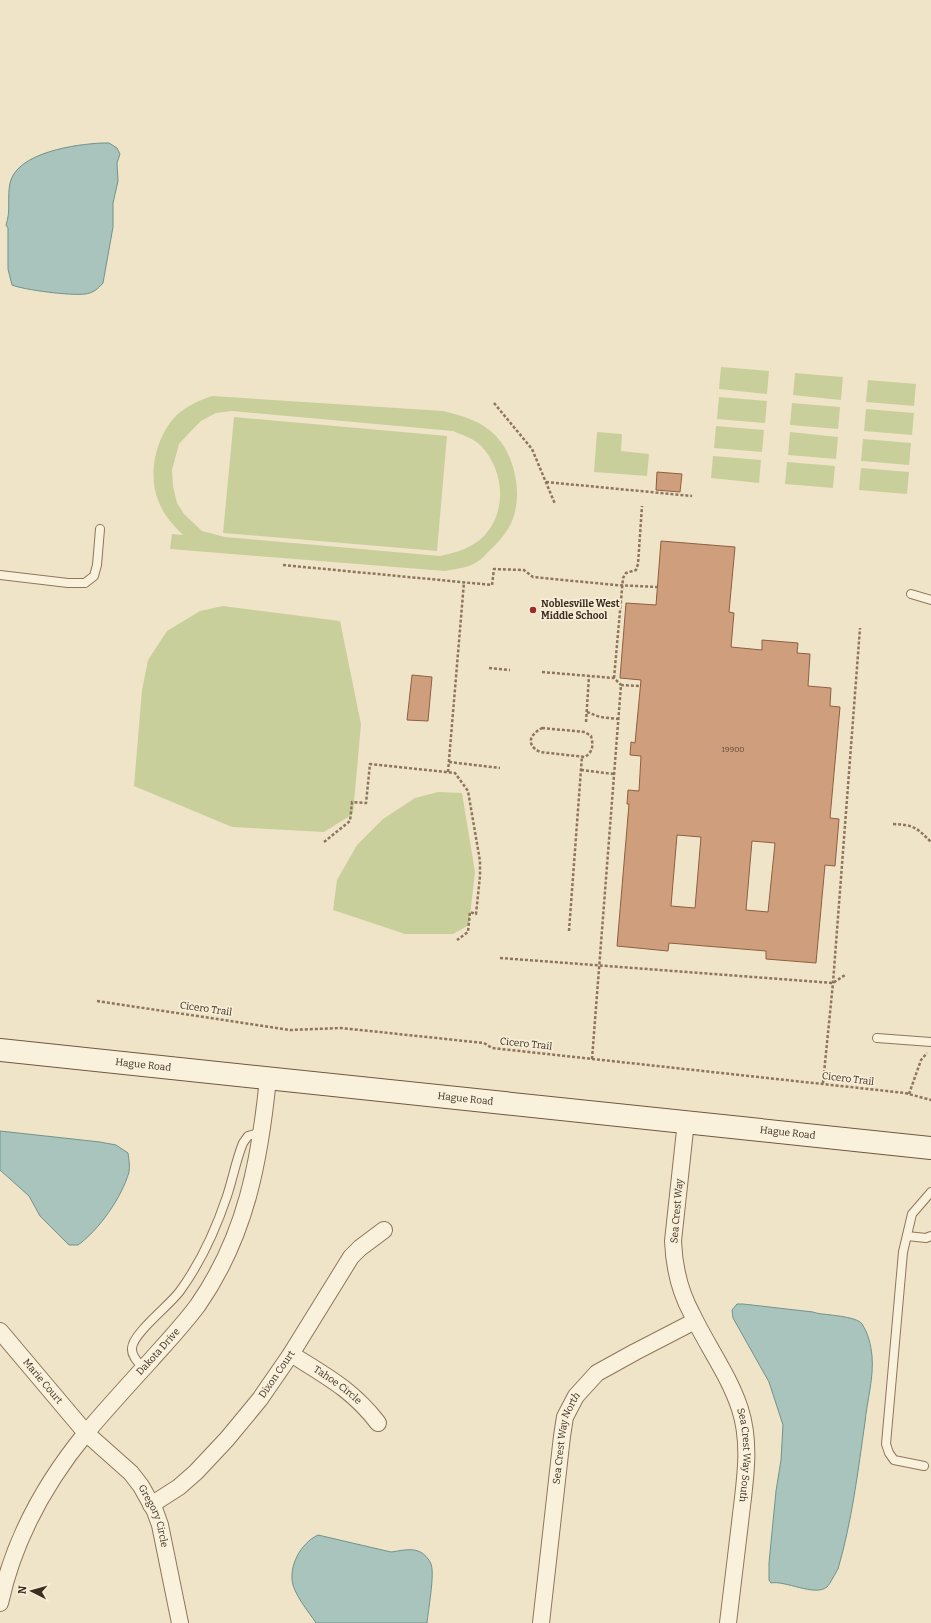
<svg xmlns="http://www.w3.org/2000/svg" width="931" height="1623" viewBox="0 0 931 1623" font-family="Bitter,serif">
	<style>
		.green { fill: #c9cf9b; fill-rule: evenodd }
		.water { fill: #a9c4bc; stroke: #6f938a }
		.building { fill: #cf9f7d; stroke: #8d5f41; fill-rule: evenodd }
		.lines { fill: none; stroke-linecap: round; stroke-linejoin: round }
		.service-casing { stroke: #8d765c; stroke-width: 10 }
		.minor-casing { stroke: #8d765c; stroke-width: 18 }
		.secondary-casing { stroke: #6f573f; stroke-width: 24 }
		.path { stroke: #8d765c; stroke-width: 2.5; stroke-dasharray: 3 2; stroke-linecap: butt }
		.service { stroke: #faf1dc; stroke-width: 8 }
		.minor { stroke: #faf1dc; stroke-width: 16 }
		.secondary { stroke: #faf1dc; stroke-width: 22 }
		.poi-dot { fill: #9e2a2b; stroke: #f7eed8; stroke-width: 1.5 }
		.labels { text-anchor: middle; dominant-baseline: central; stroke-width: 3.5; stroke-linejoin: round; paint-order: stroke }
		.number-label { font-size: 8px; fill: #624a37 }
		.poi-label { font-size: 10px; font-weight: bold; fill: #3d2e20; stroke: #f7eed8; text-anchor: start }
		.street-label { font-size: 10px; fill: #3d2e20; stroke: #f7eed8 }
	</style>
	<rect width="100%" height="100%" fill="#f0e4c8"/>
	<g class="green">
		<path d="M721 367 769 371 767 394 719 389Z"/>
		<path d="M795 373 843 377 841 400 793 395Z"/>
		<path d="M868 380 916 384 914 406 866 402Z"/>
		<path d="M212 396 443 411C464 416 482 421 497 437 515 457 523 495 512 521 507 533 498 543 488 552 485 555 481 560 477 562 468 568 456 569 445 571L170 549 172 534 183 535C172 524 163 514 158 500 147 473 157 432 179 413 189 405 200 400 212 396ZM232 411 453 431C462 435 473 438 480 445 504 469 508 510 484 536 472 548 455 553 440 556L225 537 202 531 184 514 177 503 173 486 172 470 179 444 191 431 201 421 216 413Z"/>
		<path d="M719 397 767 401 765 423 717 419Z"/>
		<path d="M792 403 840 407 838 429 790 425Z"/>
		<path d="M866 409 914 413 912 435 864 431Z"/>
		<path d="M234 417 447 436 437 551 223 533Z"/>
		<path d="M716 426 764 430 762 452 714 448Z"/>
		<path d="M597 432 622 434 621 451 649 454 647 476 594 472Z"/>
		<path d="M790 432 838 437 836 459 788 455Z"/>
		<path d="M863 439 911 443 909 465 861 461Z"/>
		<path d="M713 456 761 460 759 483 711 478Z"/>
		<path d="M787 462 835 466 833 488 785 484Z"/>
		<path d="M861 468 909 472 907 494 859 490Z"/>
		<path d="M223 606 340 621 361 724 353 814 324 832 232 827 134 786 142 690 148 660 167 631 200 611Z"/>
		<path d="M438 792 462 793 475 872 469 925 453 934H405L333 910 337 880 357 845 383 819 415 798Z"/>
	</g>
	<g class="water">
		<path d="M103 143H109L117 148 120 154 117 163 118 181 113 203V227L103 283C98 289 93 293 85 294 72 296 24 290 12 285L8 269V228L6 225C11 211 7 197 10 183 17 152 77 144 103 143Z"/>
		<path d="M0 1131 100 1142 116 1145 128 1153C129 1159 130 1167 129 1172 122 1197 99 1230 78 1245H69L40 1216 29 1196 0 1170Z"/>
		<path d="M737 1304H743L813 1312 816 1313C825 1315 857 1316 862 1324 868 1333 871 1345 872 1356 874 1377 867 1401 865 1422 858 1471 852 1521 838 1569 836 1572 830 1584 827 1587 815 1597 785 1580 771 1583L769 1580V1563L776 1491 781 1460 783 1425 769 1382 733 1318 732 1310Z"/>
		<path d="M318 1535 391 1552C399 1551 410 1548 418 1551 424 1553 429 1559 431 1564 435 1574 428 1611 427 1623H316C308 1611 297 1598 293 1585 288 1566 301 1543 318 1535Z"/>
	</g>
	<g class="building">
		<path d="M657 472 682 474 680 492 656 490Z"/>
		<path d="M661 541 735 547 729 612 734 613 731 647 762 650V640L798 643 797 653 810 654 808 686 831 688 830 706 840 707 830 818 839 819 835 866 825 865 816 963 766 959V951L669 943 668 951 617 946 629 804H627L628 790 639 791 641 756 630 755 631 742 635 743 641 680 620 678 626 603 656 605ZM677 835 701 837 695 908 671 906ZM752 841 775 843 768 912 746 910Z"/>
		<path d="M412 675 432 677 428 721 407 720Z"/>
	</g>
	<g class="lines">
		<g class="service-casing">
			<g id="service">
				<path d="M0 575 68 583H85L94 576 97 565 100 529"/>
				<path d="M911 594 931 600"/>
				<path d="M877 1038 931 1042"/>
				<path d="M907 1236 926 1238 931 1236"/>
				<path d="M143 1368C139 1363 131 1356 132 1348 133 1333 170 1305 180 1291 201 1262 216 1229 227 1196 233 1178 236 1160 243 1143L248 1136 262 1132"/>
				<path d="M924 1466 894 1460 889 1453 886 1444 903 1252 912 1214 931 1192"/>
			</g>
		</g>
		<g class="minor-casing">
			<g id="minor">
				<path id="s1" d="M686 1121 673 1241C674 1267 680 1292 692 1314 707 1346 729 1375 740 1409 752 1446 744 1486 740 1523 736 1557 732 1590 728 1623"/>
				<path id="s2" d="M0 1331 86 1433 131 1473 141 1486 155 1511 160 1525 180 1623"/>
				<path id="s3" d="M291 1354C326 1376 353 1390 378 1423"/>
				<path id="s4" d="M151 1505 179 1487 196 1472 227 1439 260 1399 291 1354 351 1257 360 1248 384 1230"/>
				<path id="s5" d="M0 1603C14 1539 45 1483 86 1433 107 1408 129 1384 151 1360 167 1342 184 1324 198 1305 246 1236 260 1160 268 1078"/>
				<path id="s6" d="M541 1623 562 1436 565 1417 576 1396 597 1373 635 1352 695 1321"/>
			</g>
		</g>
		<g class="secondary-casing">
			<g id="secondary">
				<path id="s7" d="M0 1050 931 1148"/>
			</g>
		</g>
		<g class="path">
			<path d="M494 403 532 449 555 504"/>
			<path d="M546 482 692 496"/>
			<path d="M283 565 492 585 494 569 524 570 533 577 615 585 657 587"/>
			<path d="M489 668 510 670"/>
			<path d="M542 672 614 678 621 685"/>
			<path d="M614 678 623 578 626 573 636 570 638 564 642 506"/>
			<path d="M587 712 600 717 618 719"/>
			<path d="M586 722 589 676"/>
			<path d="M542 728 585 732 591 736C593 744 594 751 585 757L540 752C526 745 529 735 542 728Z"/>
			<path d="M449 762 500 768"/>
			<path d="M581 770 614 774"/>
			<path d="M448 772 464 582"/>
			<path d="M893 824C914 825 916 827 931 842"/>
			<path d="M324 842 350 821 352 802 366 803 370 764 455 773 468 791 480 861V876L476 914 470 912 468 932 457 940"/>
			<path d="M569 931 582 756"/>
			<path d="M500 958 833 983 845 975"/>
			<path d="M97 1001 290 1030 341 1028 484 1043 492 1048 905 1093 931 1100"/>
			<path d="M592 1059 621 685 640 686"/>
			<path d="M823 1083 833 983 860 628"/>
			<path d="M909 1094 921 1060 927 1053"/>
		</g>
		<use href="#service" class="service"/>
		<use href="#minor" class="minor"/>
		<use href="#secondary" class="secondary"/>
	</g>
	<circle class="poi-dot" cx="533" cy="610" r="4"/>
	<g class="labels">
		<g class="number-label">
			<text x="733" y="749">19900</text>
		</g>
		<g class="poi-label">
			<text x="541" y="604">Noblesville West<tspan x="541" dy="12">Middle School</tspan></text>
		</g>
		<g class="street-label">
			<text transform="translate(206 1009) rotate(8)">Cicero Trail</text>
			<text transform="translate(526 1044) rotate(6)">Cicero Trail</text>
			<text stroke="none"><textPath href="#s7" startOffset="144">Hague Road</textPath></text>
			<text transform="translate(848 1079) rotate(7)">Cicero Trail</text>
			<text stroke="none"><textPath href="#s7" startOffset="468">Hague Road</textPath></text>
			<text stroke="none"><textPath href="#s7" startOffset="792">Hague Road</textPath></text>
			<text transform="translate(677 1211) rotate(-85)">Sea Crest Way</text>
			<text stroke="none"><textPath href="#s5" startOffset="301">Dakota Drive</textPath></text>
			<text stroke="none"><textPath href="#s4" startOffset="183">Dixon Court</textPath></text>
			<text stroke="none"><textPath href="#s2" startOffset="66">Marie Court</textPath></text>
			<text stroke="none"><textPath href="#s3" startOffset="56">Tahoe Circle</textPath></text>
			<text stroke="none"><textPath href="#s6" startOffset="187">Sea Crest Way North</textPath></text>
			<text stroke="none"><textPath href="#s1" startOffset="350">Sea Crest Way South</textPath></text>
			<text stroke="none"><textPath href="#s2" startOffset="243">Gregory Circle</textPath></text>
		</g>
	</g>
	<g transform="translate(32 1591) rotate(276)" stroke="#f7eed8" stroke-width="3" paint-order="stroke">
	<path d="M0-3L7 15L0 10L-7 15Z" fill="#3d2e20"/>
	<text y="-6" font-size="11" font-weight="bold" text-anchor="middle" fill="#3d2e20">N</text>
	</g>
</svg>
